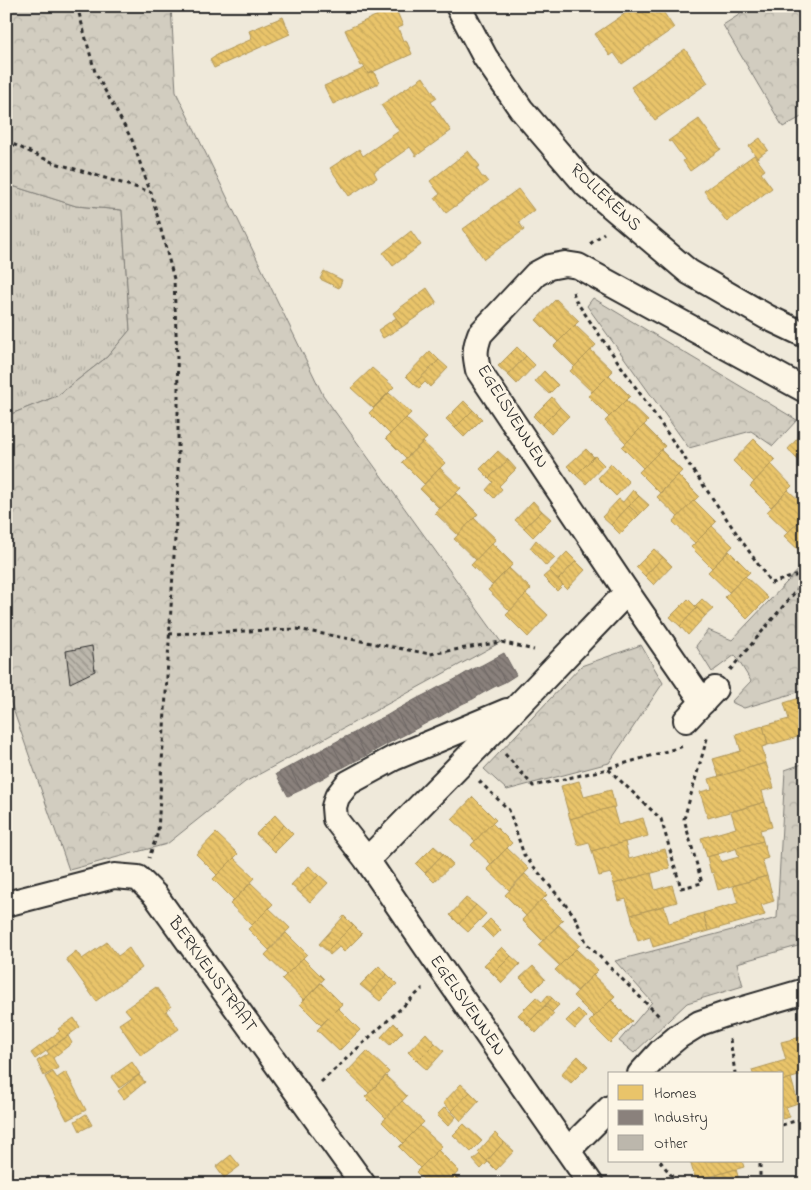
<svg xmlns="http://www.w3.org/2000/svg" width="811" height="1190" viewBox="0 0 811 1190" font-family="'Indie Flower',sans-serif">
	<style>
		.grass { fill: url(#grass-tufts); stroke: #7e7c76 }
		.forest { fill: url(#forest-crowns); stroke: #7e7c76 }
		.homes { fill: url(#homes-back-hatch); stroke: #b09657 }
		.industry { fill: url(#industry-back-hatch); stroke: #6e6764 }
		.building { fill: url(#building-back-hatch); stroke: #2b2b2b }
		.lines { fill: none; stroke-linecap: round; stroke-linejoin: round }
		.street-casing { stroke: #2b2b2b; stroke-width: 28 }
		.path { stroke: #2b2b2b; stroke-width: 3; stroke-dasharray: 4 4; stroke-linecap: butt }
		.street { stroke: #fcf5e5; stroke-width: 24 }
		.labels { text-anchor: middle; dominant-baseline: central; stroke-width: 5; stroke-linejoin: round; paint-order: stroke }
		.street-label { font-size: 18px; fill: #2b2b2b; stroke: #fcf5e5 }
	</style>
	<defs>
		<pattern id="grass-tufts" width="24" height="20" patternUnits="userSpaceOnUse" patternTransform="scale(1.25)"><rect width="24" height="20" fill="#d2cdc0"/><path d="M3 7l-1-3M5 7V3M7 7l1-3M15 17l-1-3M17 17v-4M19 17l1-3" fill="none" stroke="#b4b0a5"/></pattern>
		<pattern id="forest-crowns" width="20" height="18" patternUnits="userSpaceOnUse" patternTransform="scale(1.25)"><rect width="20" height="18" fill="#d2cdc0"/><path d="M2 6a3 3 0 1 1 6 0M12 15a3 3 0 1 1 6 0" fill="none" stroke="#b4b0a5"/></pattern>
		<pattern id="homes-back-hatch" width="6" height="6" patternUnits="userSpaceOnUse" patternTransform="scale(1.25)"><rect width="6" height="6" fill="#e9c46a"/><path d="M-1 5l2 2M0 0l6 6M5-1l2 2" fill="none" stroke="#c8a95c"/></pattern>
		<pattern id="industry-back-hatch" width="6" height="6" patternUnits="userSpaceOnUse" patternTransform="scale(1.25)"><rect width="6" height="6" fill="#8a817c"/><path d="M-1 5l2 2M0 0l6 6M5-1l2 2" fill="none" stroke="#716a66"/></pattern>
		<pattern id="building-back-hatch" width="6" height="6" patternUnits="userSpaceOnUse" patternTransform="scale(1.25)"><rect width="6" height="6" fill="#bcb7ac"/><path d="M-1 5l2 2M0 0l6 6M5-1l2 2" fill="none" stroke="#99958c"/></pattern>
	</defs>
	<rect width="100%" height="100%" fill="#efe9da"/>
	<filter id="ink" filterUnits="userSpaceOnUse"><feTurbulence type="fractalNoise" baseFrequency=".02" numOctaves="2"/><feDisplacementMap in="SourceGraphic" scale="10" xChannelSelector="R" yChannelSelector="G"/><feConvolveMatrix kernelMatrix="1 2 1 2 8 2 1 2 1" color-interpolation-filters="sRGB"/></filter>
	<g filter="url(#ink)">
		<path class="grass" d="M6 184 76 206 122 210 130 330 107 357 57 396 6 416Z"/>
		<g class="forest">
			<path d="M6 6H171L176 92 323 395 501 642 245 782 167 844 69 870 6 689V416L57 396 107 357 130 330 122 210 76 206 6 184Z"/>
			<path d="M753 6H805V115L783 127 723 25Z"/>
			<path d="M593 298 797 420 773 446 751 431 689 448 587 306Z"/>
			<path d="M805 563V690L744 708 731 702 751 681 735 655 712 672 696 646 708 630 732 640Z"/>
			<path d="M641 645 663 683 609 763 507 790 484 769 581 666Z"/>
			<path d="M805 763V944L737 963 743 986 687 1003 634 1053 619 1041 652 1002 615 961 777 918 785 770Z"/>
		</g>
		<g class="homes">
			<path d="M636 6H650L656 14 662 10 674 28 622 64 614 53 610 56 595 34Z"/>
			<path d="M395 7 403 26 398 28 403 41 406 40 412 54 368 74 363 65 361 66 345 30Z"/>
			<path d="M283 17 290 34 214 68 210 60 216 56V55L252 39 249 31Z"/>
			<path d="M685 49 708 83 655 120 631 87Z"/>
			<path d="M365 68 368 74 374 72 379 83 333 104 324 86Z"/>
			<path d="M423 77 437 98 431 102 451 131 416 156 410 147 374 172 377 178 349 196 330 168 359 149 363 156 399 131 381 105Z"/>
			<path d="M699 119 721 149 690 171 683 161 685 160 671 141 669 142 668 141Z"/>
			<path d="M760 138 768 150 757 158 749 146Z"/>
			<path d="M468 151 480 166 476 168 482 177H484L488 182 446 213 435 198 440 194 430 181Z"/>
			<path d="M754 155 765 170 761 173 772 188 727 222 704 191Z"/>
			<path d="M518 189 534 210 519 222 524 230 484 259 463 229Z"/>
			<path d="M411 231 421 245 393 266 383 253Z"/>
			<path d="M324 271 342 280 339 288 320 279Z"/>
			<path d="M427 288 437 303 402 327 393 313Z"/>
			<path d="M556 299 579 321 558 342 536 320Z"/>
			<path d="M396 318 402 327 383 338 378 330Z"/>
			<path d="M575 325 596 345 575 367 554 346Z"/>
			<path d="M517 347 526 356 508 375 498 366Z"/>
			<path d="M591 350 613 371 592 392 570 371Z"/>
			<path d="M430 351 439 360 414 384 406 376Z"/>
			<path d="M526 356 535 365 517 384 508 375Z"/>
			<path d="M439 360 448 368 430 387 425 382 419 388 414 384Z"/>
			<path d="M372 368 394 387 373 408 351 388Z"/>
			<path d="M544 371 558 385 549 394 535 381Z"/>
			<path d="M609 375 630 396 609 417 588 396Z"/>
			<path d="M389 393 411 413 390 434 369 413Z"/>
			<path d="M552 397 560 407 542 425 533 416Z"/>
			<path d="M626 400 648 421 626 443 605 421Z"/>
			<path d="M464 401 473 410 455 428 446 419Z"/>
			<path d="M560 407 569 416 551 434 542 425Z"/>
			<path d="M473 410 482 419 464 437 455 428Z"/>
			<path d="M406 418 427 438 406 458 386 438Z"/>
			<path d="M644 425 665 446 643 468 622 447Z"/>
			<path d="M805 430V448L796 458 788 449Z"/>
			<path d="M754 439 775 460 754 482 733 461Z"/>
			<path d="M423 442 445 463 424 484 402 462Z"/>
			<path d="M805 448V461L802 463 796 458Z"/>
			<path d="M586 449 594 457 576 475 567 466Z"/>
			<path d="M661 450 682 471 660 493 639 472Z"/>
			<path d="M498 451 508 460 489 478 480 469Z"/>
			<path d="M595 456 604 465 586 484 576 475Z"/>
			<path d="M508 460 516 469 499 486 502 489 494 498 486 490 493 482 489 478Z"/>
			<path d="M611 464 629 482 616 496 598 478Z"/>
			<path d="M771 464 792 486 771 507 750 486Z"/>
			<path d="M440 468 461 488 440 509 420 489Z"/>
			<path d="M678 475 699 496 678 517 657 497Z"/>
			<path d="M633 490 639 496 611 525 602 517 619 499 623 502Z"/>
			<path d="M788 490 805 506V516L788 532 767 512Z"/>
			<path d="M457 493 478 514 458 535 435 513Z"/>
			<path d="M639 496 649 505 639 515 629 506Z"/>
			<path d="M694 500 716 522 695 543 673 522Z"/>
			<path d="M533 501 542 511 524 528 515 520Z"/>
			<path d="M629 506 639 515 620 534 611 525Z"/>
			<path d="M542 511 551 519 533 537 524 528Z"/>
			<path d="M805 516V556L784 536Z"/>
			<path d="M474 518 496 539 476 560 454 539Z"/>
			<path d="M712 526 733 546 712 568 691 547Z"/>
			<path d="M536 540 555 558 546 566 537 556V555L530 548Z"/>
			<path d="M492 543 513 564 492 585 471 565Z"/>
			<path d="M654 549 663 557 645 576 636 567Z"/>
			<path d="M729 551 750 572 729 592 708 572Z"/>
			<path d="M567 552 576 561 558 580 549 571Z"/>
			<path d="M663 557 672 566 654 585 645 576Z"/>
			<path d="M576 561 585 570 567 589 558 580Z"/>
			<path d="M509 568 531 589 510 611 488 590Z"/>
			<path d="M550 571 563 585 557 591 543 577Z"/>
			<path d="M745 576 768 598 747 619 725 597Z"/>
			<path d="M526 594 548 615 528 637 506 615Z"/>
			<path d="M688 599 697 608 680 626 670 617Z"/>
			<path d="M702 599 713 609 705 616 695 606Z"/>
			<path d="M697 608 705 616 688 635 680 626Z"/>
			<path d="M803 697 805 702V735L768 745 763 726 789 719 784 703Z"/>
			<path d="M763 726 768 745 762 747 766 763 719 777 713 759 741 751 736 734Z"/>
			<path d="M766 763 774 788 762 791 765 802 708 818 700 792 712 789 709 779Z"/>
			<path d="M579 781 584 797 611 790 615 807 570 819 561 786Z"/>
			<path d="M473 797 496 820 475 841 452 819Z"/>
			<path d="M765 802 772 827 760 830 763 841 707 857 701 838 736 828 731 812Z"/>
			<path d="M613 807 618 825 643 818 648 836 592 851 589 842 578 845 570 819Z"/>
			<path d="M275 815 284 825 266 843 256 834Z"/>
			<path d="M492 823 512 843 491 864 471 845Z"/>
			<path d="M284 825 293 834 275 852 266 843Z"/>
			<path d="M216 833 238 854 217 875 196 854Z"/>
			<path d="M763 841 768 858 762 860 767 876 718 890 713 872 711 873 707 857 718 854 721 862 739 857 736 848Z"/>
			<path d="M625 842 629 859 665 849 670 868 614 884 611 873 599 876 592 851Z"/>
			<path d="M434 846 443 854 425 873 416 864Z"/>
			<path d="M507 848 529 869 509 890 487 869Z"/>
			<path d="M443 854 453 864 434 882 425 873Z"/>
			<path d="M234 858 255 878 234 900 213 879Z"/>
			<path d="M309 866 319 875 300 893 291 885Z"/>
			<path d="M651 873 655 890 672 885 677 902 631 915 626 899 619 901 614 884Z"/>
			<path d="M525 874 547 895 526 916 505 895Z"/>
			<path d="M319 875 328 883 310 902 300 893Z"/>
			<path d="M767 876 774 901 761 905 765 915 708 931 703 913 738 903 733 886Z"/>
			<path d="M251 883 273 904 252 925 230 904Z"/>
			<path d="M466 898 476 905 459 924 450 915Z"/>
			<path d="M542 899 563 920 543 941 522 920Z"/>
			<path d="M476 905 486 914 468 932 459 924Z"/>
			<path d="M664 906 669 923 703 913 708 931 653 947 650 937 638 941 631 915Z"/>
			<path d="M269 908 290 928 269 950 248 929Z"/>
			<path d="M344 916 353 925 327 951 319 944Z"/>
			<path d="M490 919 501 930 493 938 482 927Z"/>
			<path d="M353 925 362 934 344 952 339 947 330 955 327 951Z"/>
			<path d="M559 925 580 945 560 966 538 945Z"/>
			<path d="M286 933 307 954 286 975 265 955Z"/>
			<path d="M107 942 118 956 129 948 142 968 96 1001 66 959 76 951 82 959Z"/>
			<path d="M502 947 511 956 493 974 484 965Z"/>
			<path d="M576 949 598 970 577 991 555 970Z"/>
			<path d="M511 956 520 964 502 983 493 974Z"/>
			<path d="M303 958 324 979 304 1000 282 979Z"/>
			<path d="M379 966 387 974 370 993 360 985Z"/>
			<path d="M533 966 545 979 533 991 520 978Z"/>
			<path d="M387 974 397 984 380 1001 370 993Z"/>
			<path d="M593 975 615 996 594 1017 573 996Z"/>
			<path d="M321 983 342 1004 321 1025 300 1004Z"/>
			<path d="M156 987 171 1007 166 1011 179 1029 141 1056 119 1024 131 1016 125 1009Z"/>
			<path d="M548 995 552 998 527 1024 518 1015 536 997 542 1002Z"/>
			<path d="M552 998 559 1005 552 1012 545 1006Z"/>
			<path d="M611 1000 632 1021 610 1043 589 1022Z"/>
			<path d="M545 1006 554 1014 536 1033 527 1024Z"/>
			<path d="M338 1008 360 1030 339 1051 317 1030Z"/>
			<path d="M578 1009 586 1017 575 1029 566 1021Z"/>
			<path d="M74 1018 80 1027 35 1059 31 1053 60 1031 58 1029Z"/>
			<path d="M394 1023 403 1032 390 1045 381 1037Z"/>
			<path d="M426 1033 435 1043 417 1061 408 1052Z"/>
			<path d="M68 1036 72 1043 53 1058 58 1068 44 1076 37 1061 49 1054 47 1051Z"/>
			<path d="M805 1036V1074L782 1081V1074H753L752 1070 786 1060 781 1042Z"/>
			<path d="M435 1043 444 1051 427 1070 417 1061Z"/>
			<path d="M367 1051 389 1072 369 1093 347 1072Z"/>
			<path d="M578 1056 588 1066 571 1083 561 1074Z"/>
			<path d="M132 1062 140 1074 119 1088 111 1077Z"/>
			<path d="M53 1072 57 1078 66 1072 86 1110 67 1120 45 1077Z"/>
			<path d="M139 1075 145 1082 124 1099 118 1091Z"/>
			<path d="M386 1076 407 1096 386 1118 365 1097Z"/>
			<path d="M791 1078 798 1103 786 1107 790 1117 782 1119V1081Z"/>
			<path d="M461 1084 470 1092 452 1111 443 1103Z"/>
			<path d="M470 1092 479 1101 461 1121 452 1111Z"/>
			<path d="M402 1101 424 1122 403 1143 382 1122Z"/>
			<path d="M445 1107 456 1117 448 1126 437 1115Z"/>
			<path d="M86 1114 92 1125 80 1131 75 1121Z"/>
			<path d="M464 1124 482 1141 471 1152 453 1135Z"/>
			<path d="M420 1126 442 1146 420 1168 399 1147Z"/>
			<path d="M495 1133 504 1142 487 1161 478 1152Z"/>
			<path d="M504 1142 514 1151 496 1170 487 1161Z"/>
			<path d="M438 1150 459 1171 447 1184H428L416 1172Z"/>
			<path d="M480 1154 488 1162 481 1169 473 1160Z"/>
			<path d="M6 1155H7L14 1184H6Z"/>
			<path d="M231 1155 240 1166 224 1178 216 1167Z"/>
			<path d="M690 1161H742L744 1167 696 1181Z"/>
			<path d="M736 1169 740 1184H719L716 1175Z"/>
			<path d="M455 1176 463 1184H447Z"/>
		</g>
		<g class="industry">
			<path d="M504 653 516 675 505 682 493 659Z"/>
			<path d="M493 659 505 682 494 687 482 665Z"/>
			<path d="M482 665 494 687 483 693 471 670Z"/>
			<path d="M471 670 483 693 473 699 461 676Z"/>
			<path d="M461 676 473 699 462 704 450 682Z"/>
			<path d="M450 682 462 704 451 710 439 687Z"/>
			<path d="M439 687 451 710 441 716 428 693Z"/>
			<path d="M428 693 441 716 430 721 418 698Z"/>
			<path d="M418 698 430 721 419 727 407 704Z"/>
			<path d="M407 704 419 727 408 733 396 710Z"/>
			<path d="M396 710 408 733 398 738 386 716Z"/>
			<path d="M386 716 398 738 387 744 375 721Z"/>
			<path d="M375 721 387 744 376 750 364 727Z"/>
			<path d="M364 727 376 750 366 756 354 733Z"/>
			<path d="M354 733 366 756 355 761 343 738Z"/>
			<path d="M343 738 355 761 344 767 332 744Z"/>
			<path d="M332 744 344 767 333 772 321 750Z"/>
			<path d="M321 750 333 772 323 778 311 755Z"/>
			<path d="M311 755 323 778 313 783 300 761Z"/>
			<path d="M300 761 313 783 301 790 289 767Z"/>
			<path d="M289 767 301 790 288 796 276 774Z"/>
		</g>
		<path class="building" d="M92 646 95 671 70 683 66 651Z"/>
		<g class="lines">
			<g class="street-casing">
				<g id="street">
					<path d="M458 6 485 57 521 109 586 185 689 272 767 317 805 335"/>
					<path d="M703 702 627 592 478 370C475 355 474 350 480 334L536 274 549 267 565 264 578 266 805 390"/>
					<path d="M686 720 715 689"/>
					<path d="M367 860 335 819 334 807 337 797 348 783 394 758 507 711"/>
					<path d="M6 904 114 876 138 878 155 895 363 1184"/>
					<path d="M640 1074 661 1051 679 1036 700 1023 723 1015 805 991"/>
					<path d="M568 1150 610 1108"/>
					<path d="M591 1184 442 970 367 860 516 708 627 592"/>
				</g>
			</g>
			<g class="path">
				<path d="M77 6 95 72 132 140 150 191"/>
				<path d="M6 141 52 162 151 192 174 279 178 386V486L158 832 149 858"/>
				<path d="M590 244 604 233"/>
				<path d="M573 292 576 301 771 583 805 573"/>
				<path d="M169 634 297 629 430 654 501 642 534 650"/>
				<path d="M730 670 805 580"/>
				<path d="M505 754 533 786 608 769 661 819 681 888 702 883 684 819 708 735"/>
				<path d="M609 768 684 746"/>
				<path d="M479 781 509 810 524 855 574 915 587 944 661 1018"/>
				<path d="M730 1039 735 1073 734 1074"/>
				<path d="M321 1082 423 988"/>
				<path d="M782 1125 805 1118"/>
				<path d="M660 1161 678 1184"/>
				<path d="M760 1184V1161"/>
			</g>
			<use href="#street" class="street"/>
		</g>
	</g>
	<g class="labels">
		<g class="street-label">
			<text transform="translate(605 198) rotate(43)">ROLLEKENS</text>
			<text transform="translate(512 417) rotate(58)">EGELSVENNEN</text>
			<text transform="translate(212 975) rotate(54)">BERKVENSTRAAT</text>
			<text transform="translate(467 1006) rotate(55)">EGELSVENNEN</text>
		</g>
	</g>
	<rect width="811" height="1190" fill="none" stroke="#fcf5e5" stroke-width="25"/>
	<rect x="12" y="12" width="786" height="1165" fill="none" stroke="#2b2b2b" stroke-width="2" filter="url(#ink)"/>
	<rect x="608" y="1072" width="175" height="90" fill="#fcf5e5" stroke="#a8a49b"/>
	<rect x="618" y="1085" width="25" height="15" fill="#e9c46a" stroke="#a8a49b"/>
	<text x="654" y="1098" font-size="15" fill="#2b2b2b">Homes</text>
	<rect x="618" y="1110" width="25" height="15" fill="#8a817c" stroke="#a8a49b"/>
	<text x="654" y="1122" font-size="15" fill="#2b2b2b">Industry</text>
	<rect x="618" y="1135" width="25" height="15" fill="#bcb7ac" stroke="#a8a49b"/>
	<text x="654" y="1148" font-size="15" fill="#2b2b2b">Other</text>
</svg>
